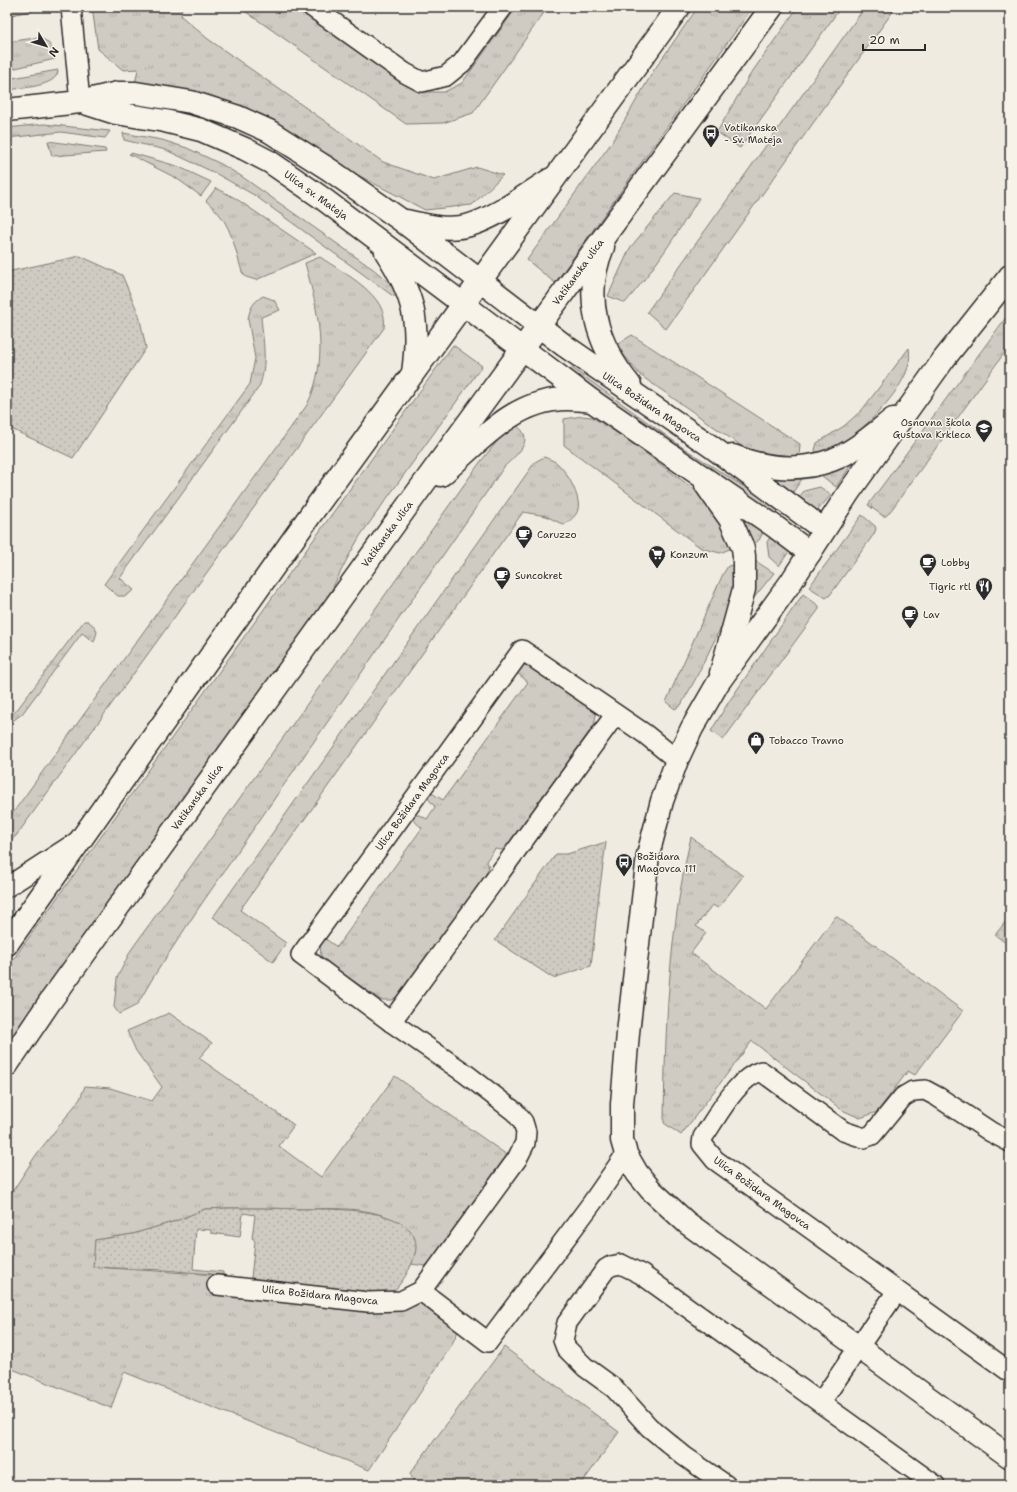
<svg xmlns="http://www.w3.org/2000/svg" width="1017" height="1492" viewBox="0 0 1017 1492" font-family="'Shantell Sans',sans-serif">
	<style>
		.grass { fill: url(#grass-tufts); stroke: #7d7b76 }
		.park { fill: url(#park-dots); stroke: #7d7b76 }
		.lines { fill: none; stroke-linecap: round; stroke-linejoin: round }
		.minor-casing { stroke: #2b2b2b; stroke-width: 22 }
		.tertiary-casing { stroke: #2b2b2b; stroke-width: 25 }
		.minor { stroke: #f7f3e8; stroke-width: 19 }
		.tertiary { stroke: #f7f3e8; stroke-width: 22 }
		.labels { text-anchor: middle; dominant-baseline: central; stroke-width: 3; stroke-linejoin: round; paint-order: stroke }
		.poi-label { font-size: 10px; fill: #2b2b2b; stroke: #f7f3e8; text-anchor: start }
		.street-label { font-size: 10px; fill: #2b2b2b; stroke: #f7f3e8 }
	</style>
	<defs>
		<pattern id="grass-tufts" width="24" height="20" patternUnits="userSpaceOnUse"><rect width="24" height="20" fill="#cfcbc2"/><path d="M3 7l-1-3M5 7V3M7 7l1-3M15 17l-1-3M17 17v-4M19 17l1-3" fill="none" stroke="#b2aea7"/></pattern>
		<pattern id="park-dots" width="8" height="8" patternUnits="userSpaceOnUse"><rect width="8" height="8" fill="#cfcbc2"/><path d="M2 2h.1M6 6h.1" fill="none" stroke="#b2aea7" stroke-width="1.8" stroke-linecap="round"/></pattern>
	</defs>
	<rect width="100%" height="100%" fill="#efebe0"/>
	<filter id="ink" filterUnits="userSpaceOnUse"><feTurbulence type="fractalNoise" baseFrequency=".025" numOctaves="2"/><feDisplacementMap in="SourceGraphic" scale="8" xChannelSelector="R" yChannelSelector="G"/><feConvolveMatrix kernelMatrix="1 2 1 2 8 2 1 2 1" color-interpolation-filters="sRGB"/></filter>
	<g filter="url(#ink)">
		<g class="grass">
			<path d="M7 7H48L7 16Z"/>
			<path d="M92 7H182L181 16 208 39 383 162 434 180 477 167 503 175 472 205 425 210 329 160 134 89 138 69 123 70 98 49Z"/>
			<path d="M239 7H297L405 83 423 92H444L462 83 517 7H548L473 113 443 123 406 124Z"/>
			<path d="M698 7H753L555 283 527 260 612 142 654 70Z"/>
			<path d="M798 7H841L740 148 717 132 750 75Z"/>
			<path d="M865 7H896L666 329 647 312Z"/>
			<path d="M35 38C49 38 52 47 55 59L7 70V42Z"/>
			<path d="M58 70C58 87 20 88 7 90V79Z"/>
			<path d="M44 124 110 131 105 138 61 132 7 138V128Z"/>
			<path d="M123 133 162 140 187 148 221 164 241 176 373 269 389 282 399 296H393L254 195 215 173 166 150 124 140Z"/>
			<path d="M48 141 105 149 106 152 52 156Z"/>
			<path d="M131 153 177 166 211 182 201 196 176 178 129 154Z"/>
			<path d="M216 188 235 198 316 253 256 280 246 277 242 272C233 242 231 221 206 201Z"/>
			<path d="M675 193 699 198C677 234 653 271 625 303L608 296 630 248Z"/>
			<path d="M320 257C343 273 390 295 384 328L16 836 7 843V821L307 405C330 358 318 311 305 263Z"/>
			<path d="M263 296 274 300 280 310 261 317C263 340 268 365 259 387L120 578 134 590 126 596H118L104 584 250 384 255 358 248 319C250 308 253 302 263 296Z"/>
			<path d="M1010 312V345L892 509 886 516H883L868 505Z"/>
			<path d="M632 335 800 444 799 457 762 453 743 447 640 375 616 345Z"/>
			<path d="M453 345 482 366 360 536 347 559 324 605 7 1049V968Z"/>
			<path d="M909 348C910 356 910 363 907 370 899 396 845 453 816 454L815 450 817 443 844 426 862 410Z"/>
			<path d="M571 367 682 447 779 509 774 517 628 415 568 370Z"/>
			<path d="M582 416 592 417 625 438 695 490 721 523 732 548 720 553 701 548 564 445V419Z"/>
			<path d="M516 425C537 440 516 455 504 467L198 909 154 976 137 1005 119 1014 114 1007 117 978 131 950 481 461 499 439Z"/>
			<path d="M544 457C549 459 555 461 558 464 567 472 581 497 578 509 577 516 569 521 564 525L546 516 523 512 240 910 286 943 273 962 213 917 535 462Z"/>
			<path d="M857 457 836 487 817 472Z"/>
			<path d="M756 466 804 476 791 495Z"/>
			<path d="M820 487 831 495 818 510 815 511 797 500 804 491Z"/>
			<path d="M735 508 765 529 759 540 752 546Z"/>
			<path d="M862 515 875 526 876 529 874 534 830 595 826 598 809 587Z"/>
			<path d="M773 533 790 550 779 566 769 557 767 542Z"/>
			<path d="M754 560 774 573 753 599 751 597 755 575Z"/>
			<path d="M738 564 737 588 725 619 695 680 681 705 675 709 666 702 723 574 728 566Z"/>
			<path d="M803 594 819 606V609L723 740 711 731 728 703Z"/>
			<path d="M84 621H88L95 627 97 632 94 642 82 633 22 714 7 725V719L16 711Z"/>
			<path d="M528 664 593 708 596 715 594 725 507 846 502 850 495 849 486 861 489 866 485 877 399 995 392 1000H381L326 962 321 956 320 944 324 938 337 947 422 828 411 818 413 815H419L427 819 435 807 427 797 430 792 443 800 528 682 517 673 523 665Z"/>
			<path d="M691 837 743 876 718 908 712 905 696 926 706 933 691 953 766 1009 836 916 963 1011 915 1075 908 1071 877 1112 860 1118 842 1110 752 1041 681 1135 664 1123C665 1027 669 930 691 837Z"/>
			<path d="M169 1013 212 1043 199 1058 294 1125 279 1146 321 1177 395 1076 507 1155 433 1260 425 1266 411 1264C416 1255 418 1245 412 1236 389 1203 332 1209 297 1209 274 1208 250 1208 227 1208L205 1209 176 1221 133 1234 95 1240 94 1267 217 1275 214 1291 420 1301 459 1329 451 1346 369 1470 124 1372 111 1408 7 1367V1200L36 1155 80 1099 85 1086 110 1088 152 1101 162 1087 136 1051 127 1031Z"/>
			<path d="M504 1347 619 1432 582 1483 584 1485H415L410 1473Z"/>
		</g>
		<g class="park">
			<path d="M80 256 122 275 139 315 146 348 73 458 7 427V272Z"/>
			<path d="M606 842 598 902 591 966 553 978 495 940 556 854H567Z"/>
			<path d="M1010 916V946L995 935Z"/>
			<path d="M227 1208C251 1208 275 1208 300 1209 327 1209 427 1205 415 1254 412 1268 400 1286 390 1295H369L251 1278 255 1241 252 1238 255 1215 243 1213 240 1237 211 1233V1230L196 1229 193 1269 223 1272V1275L164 1270 93 1267 95 1240 133 1234 176 1221 205 1209Z"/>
		</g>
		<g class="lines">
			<g class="minor-casing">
				<g id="minor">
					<path d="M71 7 80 102"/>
					<path d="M312 7 405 73 422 82 446 76 462 63 503 7"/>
					<path d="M615 715 391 1022 301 955 522 650 645 734 677 760"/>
					<path d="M7 887 78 841"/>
					<path d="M391 1022 466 1074 515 1112 523 1122 526 1132 525 1143 517 1159 421 1291 488 1342 592 1203 626 1154"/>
					<path d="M1010 1142 991 1132 938 1097 925 1090 913 1091 903 1097 872 1135 864 1138 843 1131 761 1071C737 1078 717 1117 703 1137L702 1144 715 1160 1010 1372"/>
					<path d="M217 1285 368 1302 401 1301 421 1291"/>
					<path d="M821 1402 897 1291"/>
					<path d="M726 1485 684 1456 649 1427 614 1388 585 1367 566 1348 563 1340 567 1323 606 1269 611 1266 621 1264 641 1274 935 1485"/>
				</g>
			</g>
			<g class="tertiary-casing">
				<g id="tertiary">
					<path d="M82 102 116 113 165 121 201 130 245 149 270 162 322 198 592 401 774 526 810 553"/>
					<path d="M7 110 80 102 118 93H136L191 102 238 117 269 131 330 170 401 220 565 346 712 447 824 530"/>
					<path d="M406 221C427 226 449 231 470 225 497 217 527 194 551 179"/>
					<path d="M603 247C582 297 597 345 630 385"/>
					<path d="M386 252C414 295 420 322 413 373"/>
					<path d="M1010 276 944 359 849 492 791 582 718 683 692 728 677 760 662 801 648 855 628 1033 622 1104V1140L626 1154 637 1173 651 1190 687 1223 705 1236 1010 1457"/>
					<path d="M733 456C764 468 799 472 832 460 854 452 874 434 893 419"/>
					<path d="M441 475C478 443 514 399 567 399 576 399 584 400 592 401"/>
					<path d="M706 485 730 519 743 548 744 556V589L721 673"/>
					<path d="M7 944 311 514 679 7"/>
					<path d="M7 1065 49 1003 411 501 772 7"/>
				</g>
			</g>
			<use href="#minor" class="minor"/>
			<use href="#tertiary" class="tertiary"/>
		</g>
	</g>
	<defs>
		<g id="bus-pin" transform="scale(0.9)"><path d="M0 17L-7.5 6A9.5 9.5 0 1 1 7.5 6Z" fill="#2b2b2b" stroke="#f7f3e8"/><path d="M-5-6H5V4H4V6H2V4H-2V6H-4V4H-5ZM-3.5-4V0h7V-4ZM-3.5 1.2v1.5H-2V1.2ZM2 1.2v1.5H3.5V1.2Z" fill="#fff"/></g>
		<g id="school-pin" transform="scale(0.9)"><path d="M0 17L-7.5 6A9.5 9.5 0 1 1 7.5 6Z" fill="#2b2b2b" stroke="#f7f3e8"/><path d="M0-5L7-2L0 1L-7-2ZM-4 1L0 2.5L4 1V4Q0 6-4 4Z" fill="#fff"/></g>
		<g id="cafe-pin" transform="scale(0.9)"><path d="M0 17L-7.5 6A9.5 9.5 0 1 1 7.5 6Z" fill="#2b2b2b" stroke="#f7f3e8"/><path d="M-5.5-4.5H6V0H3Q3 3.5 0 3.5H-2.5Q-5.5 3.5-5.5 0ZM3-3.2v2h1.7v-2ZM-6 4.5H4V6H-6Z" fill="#fff"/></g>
		<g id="supermarket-pin" transform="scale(0.9)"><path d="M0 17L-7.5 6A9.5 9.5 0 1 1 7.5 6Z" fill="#2b2b2b" stroke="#f7f3e8"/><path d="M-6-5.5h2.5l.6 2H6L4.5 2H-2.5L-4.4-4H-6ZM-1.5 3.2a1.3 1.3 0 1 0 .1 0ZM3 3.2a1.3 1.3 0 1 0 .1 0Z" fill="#fff"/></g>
		<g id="restaurant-pin" transform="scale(0.9)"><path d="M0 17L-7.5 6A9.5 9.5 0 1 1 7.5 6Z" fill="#2b2b2b" stroke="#f7f3e8"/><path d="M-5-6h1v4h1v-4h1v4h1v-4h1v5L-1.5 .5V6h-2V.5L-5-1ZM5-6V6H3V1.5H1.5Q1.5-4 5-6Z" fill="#fff"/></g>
		<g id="shop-pin" transform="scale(0.9)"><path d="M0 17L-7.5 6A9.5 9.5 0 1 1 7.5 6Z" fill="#2b2b2b" stroke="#f7f3e8"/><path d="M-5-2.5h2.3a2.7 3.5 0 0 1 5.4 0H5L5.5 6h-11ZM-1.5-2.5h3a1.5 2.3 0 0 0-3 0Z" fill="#fff"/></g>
	</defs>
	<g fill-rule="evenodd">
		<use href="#bus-pin" x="711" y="133"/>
		<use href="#school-pin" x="984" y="428"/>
		<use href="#cafe-pin" x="524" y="534"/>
		<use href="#supermarket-pin" x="657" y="554"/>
		<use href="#cafe-pin" x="928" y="562"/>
		<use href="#cafe-pin" x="502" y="575"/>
		<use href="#restaurant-pin" x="984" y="586"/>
		<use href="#cafe-pin" x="910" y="614"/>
		<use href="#shop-pin" x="756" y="740"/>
		<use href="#bus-pin" x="624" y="862"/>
	</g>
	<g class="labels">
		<g class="poi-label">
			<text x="724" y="127">Vatikanska<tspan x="724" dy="12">- Sv. Mateja</tspan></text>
			<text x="971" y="422" text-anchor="end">Osnovna škola<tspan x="971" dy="12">Gustava Krkleca</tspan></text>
			<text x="537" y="534">Caruzzo</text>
			<text x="670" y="554">Konzum</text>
			<text x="941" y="562">Lobby</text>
			<text x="515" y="575">Suncokret</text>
			<text x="971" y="586" text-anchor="end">Tigric rtl</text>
			<text x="923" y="614">Lav</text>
			<text x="769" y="740">Tobacco Travno</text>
			<text x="637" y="856">Božidara<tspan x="637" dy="12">Magovca 111</tspan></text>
		</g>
		<g class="street-label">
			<text transform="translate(316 195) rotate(36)">Ulica sv. Mateja</text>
			<text transform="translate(578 272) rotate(-54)">Vatikanska ulica</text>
			<text transform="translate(652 407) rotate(34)">Ulica Božidara Magovca</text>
			<text transform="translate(387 534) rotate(-54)">Vatikanska ulica</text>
			<text transform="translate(197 797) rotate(-54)">Vatikanska ulica</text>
			<text transform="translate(412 802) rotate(-54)">Ulica Božidara Magovca</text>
			<text transform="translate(762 1193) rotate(36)">Ulica Božidara Magovca</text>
			<text transform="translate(320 1295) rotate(6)">Ulica Božidara Magovca</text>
		</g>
	</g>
	<rect width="1017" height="1492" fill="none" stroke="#f7f3e8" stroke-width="24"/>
	<rect x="12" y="12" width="993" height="1468" fill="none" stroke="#2b2b2b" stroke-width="1.5" filter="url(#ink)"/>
	<g transform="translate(46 46) rotate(128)" stroke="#f7f3e8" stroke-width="3" paint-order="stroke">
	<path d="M0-3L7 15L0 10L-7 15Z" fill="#2b2b2b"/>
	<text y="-6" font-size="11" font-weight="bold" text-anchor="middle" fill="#2b2b2b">N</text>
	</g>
	<path d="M863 44v6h62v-6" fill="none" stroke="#2b2b2b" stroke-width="2"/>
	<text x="869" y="44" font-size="12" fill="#2b2b2b" stroke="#f7f3e8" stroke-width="3" paint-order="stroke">20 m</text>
</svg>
